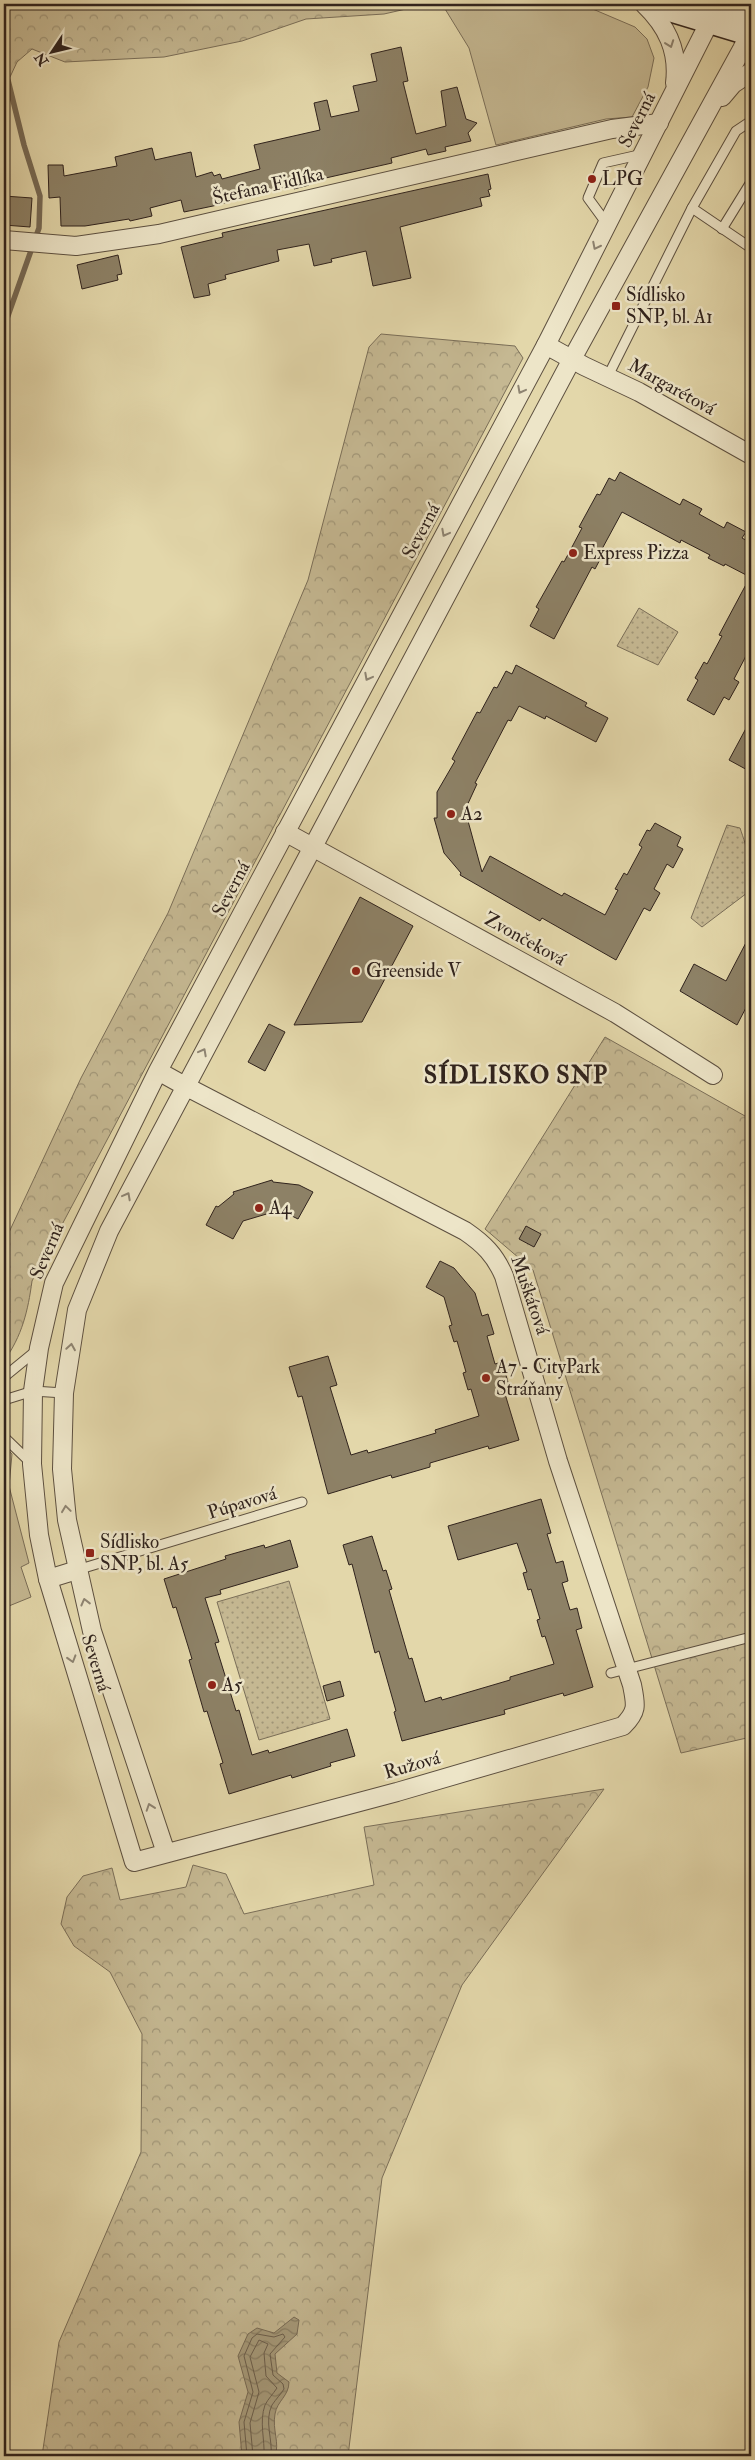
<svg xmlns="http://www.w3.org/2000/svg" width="755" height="2460" viewBox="0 0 755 2460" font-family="'IM FELL Double Pica',serif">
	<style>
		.grass { fill: #c5b892; stroke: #7a6e58 }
		.forest { fill: url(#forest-crowns); stroke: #7a6e58 }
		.park { fill: url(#park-dots); stroke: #7a6e58 }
		.water { fill: url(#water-waves); stroke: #776a55 }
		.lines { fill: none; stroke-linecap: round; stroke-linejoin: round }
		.shore { stroke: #6b5e4c; stroke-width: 1 }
		.stream { stroke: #776a55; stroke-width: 5.5 }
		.building { fill: #8d8166; stroke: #30231d }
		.lane-casing { stroke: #5d5040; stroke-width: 11 }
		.street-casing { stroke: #5d5040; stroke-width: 20 }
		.secondary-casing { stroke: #30231d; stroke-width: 28 }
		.lane { stroke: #ede5c8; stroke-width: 9 }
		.street { stroke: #ede5c8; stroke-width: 18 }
		.secondary { stroke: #ede5c8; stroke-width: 25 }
		.oneway { stroke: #8e8472 }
		.poi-dot { fill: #8f2418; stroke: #ede5c8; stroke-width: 2 }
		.labels { text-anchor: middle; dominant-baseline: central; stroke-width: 5; stroke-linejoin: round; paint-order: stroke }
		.street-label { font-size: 19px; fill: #30231d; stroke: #ede5c8 }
		.poi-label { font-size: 19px; fill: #30231d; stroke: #ede5c8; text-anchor: start }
		.district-label { font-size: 24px; font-weight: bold; letter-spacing: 1px; fill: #30231d; stroke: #ede5c8 }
	</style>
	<defs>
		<pattern id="forest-crowns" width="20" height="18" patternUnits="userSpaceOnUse" patternTransform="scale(1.25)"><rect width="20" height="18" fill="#c5b892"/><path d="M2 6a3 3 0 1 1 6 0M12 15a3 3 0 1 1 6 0" fill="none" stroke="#a09577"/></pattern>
		<pattern id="park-dots" width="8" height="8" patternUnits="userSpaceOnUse" patternTransform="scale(1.25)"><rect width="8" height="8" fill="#c5b892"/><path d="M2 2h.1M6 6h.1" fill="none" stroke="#a09577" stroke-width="1.8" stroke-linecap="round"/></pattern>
		<pattern id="water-waves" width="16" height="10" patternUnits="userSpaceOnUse" patternTransform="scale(1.25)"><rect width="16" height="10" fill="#a69a7a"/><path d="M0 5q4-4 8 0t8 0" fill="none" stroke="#887d63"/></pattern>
	</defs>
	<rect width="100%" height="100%" fill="#e3d7aa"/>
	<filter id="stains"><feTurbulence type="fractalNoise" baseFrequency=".004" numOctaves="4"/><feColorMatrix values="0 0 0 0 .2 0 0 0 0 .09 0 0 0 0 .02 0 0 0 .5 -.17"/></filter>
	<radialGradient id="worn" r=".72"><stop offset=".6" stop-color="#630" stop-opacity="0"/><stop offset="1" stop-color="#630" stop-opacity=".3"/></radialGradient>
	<g class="grass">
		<path d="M442 4H581L635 27 647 39 654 58 648 87 632 117 606 119 496 145 469 48Z"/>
		<path d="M9 1486 29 1563 21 1567 31 1597 4 1608V1488Z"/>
	</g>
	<g class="forest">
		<path d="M4 4H428L384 14 306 19 242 41 164 57 65 62 32 49 17 62 4 90Z"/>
		<path d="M381 334 515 346 523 358 32 1281C28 1311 22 1336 4 1361V1243L81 1078 168 913 308 580 369 347Z"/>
		<path d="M605 1037 745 1116 751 1114V1737L681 1753 533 1270 485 1229Z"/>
		<path d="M4 1446 12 1454 9 1486 4 1488Z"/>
		<path d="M604 1789 462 1985 382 2178 348 2456H42L59 2342 141 2152 142 2034 110 1972 74 1946 61 1924 67 1897 83 1876 112 1868 120 1900 186 1887 193 1865 226 1874 244 1914 374 1885 364 1827Z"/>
	</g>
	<g class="park">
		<path d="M639 608 678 632 658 665 617 646Z"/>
		<path d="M727 825 740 828C747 848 755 873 747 893L702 927 691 918Z"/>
		<path d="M289 1581 330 1719 259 1740 217 1602Z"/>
	</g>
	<path class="water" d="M294 2317 299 2320 297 2334 275 2354 277 2373 289 2382C289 2396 277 2401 275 2414 272 2430 280 2443 275 2456H242L239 2422 248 2392 238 2356 248 2334 257 2328 274 2333Z"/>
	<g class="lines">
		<g class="shore">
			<path d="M247 2456 244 2422 253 2392 244 2356 252 2338 257 2334 274 2337 283 2334 285 2337 270 2354 273 2375 283 2384 284 2389C281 2394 276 2399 272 2405 264 2421 273 2440 271 2456"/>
			<path d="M253 2456 250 2423 259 2392 250 2357 259 2340 268 2344 264 2353 266 2376 277 2388C273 2394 268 2399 265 2405 259 2422 265 2439 264 2456"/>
		</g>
		<path class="stream" d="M4 64 24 145 40 196 39 228 4 327"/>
	</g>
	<g class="building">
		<path d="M401 47 408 81 403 82 416 134 446 126 441 91 457 87 466 119 477 123 468 133 471 141 445 147 446 151 428 155 426 149 391 158 392 163 308 182 309 185 294 189 293 185 213 206 184 212 181 200 150 208 152 216 130 221 129 219 85 226H61L60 197 49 198 48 165H63L64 176 117 166 115 157 152 148 155 160 191 152 196 177 212 172 214 176 220 174 222 179 260 169 254 145 320 130 314 103 327 100 331 117 359 111 353 86 377 81 371 54Z"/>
		<path d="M488 174 491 189 488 190 490 196 480 198 482 206 400 227 411 278 373 286 366 251 331 259 332 262 314 266 309 244 277 250 279 261 225 275 226 279 208 284 210 295 194 298 181 247 223 237 222 233 249 227Z"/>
		<path d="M4 196 32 198 30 227 4 225Z"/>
		<path d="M118 255 122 274 117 275 118 280 82 289 77 265Z"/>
		<path d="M620 472 680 505 683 499 702 509 699 514 724 528 727 522 746 532 742 538 751 543V657L747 654 734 679 739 682 729 700 724 697 714 715 687 700 698 680 695 678 704 662 707 664 722 636 719 635 750 577 725 564 724 566 708 558 710 555 681 540 680 543 622 512 602 549 605 550 595 569 592 567 554 639 530 626 539 609 536 607 562 561 564 562 582 528 579 527 597 494 600 495 609 478 615 481Z"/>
		<path d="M516 665 587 703 585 706 608 718 596 742 546 716 545 719 519 706 511 721 508 720 475 783 477 784 465 810 482 872 490 856 562 896 564 893 605 915 618 890 615 889 624 873 627 875 642 847 639 845 647 830 650 831 655 823 681 837 677 846 683 849 673 868 667 864 654 889 660 893 650 911 644 908 616 960 542 918 540 921 460 875 461 873 444 853 434 818H437V792L455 761 452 759 477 712 480 713 494 687 497 688 506 671 512 674Z"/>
		<path d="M751 719V772L729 760Z"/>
		<path d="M360 897 413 926 362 1022 294 1025Z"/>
		<path d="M751 933V998L737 1025 680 991 694 964 726 981Z"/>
		<path d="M269 1024 285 1032 265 1071 248 1062Z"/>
		<path d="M272 1180 273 1182 299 1185 313 1192 298 1219 280 1210 243 1221 233 1239 206 1225 216 1206 218 1207 234 1194 233 1192Z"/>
		<path d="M526 1226 541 1234 534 1247 519 1239Z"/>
		<path d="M440 1261 454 1268 475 1293 482 1316 488 1314 494 1334 487 1336 495 1364 502 1362 508 1382 502 1384 519 1440 489 1449 488 1446 430 1463V1467L392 1478 391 1475 328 1494 302 1396 298 1397 289 1367 328 1356 337 1385 330 1387 351 1455 367 1450 368 1453 436 1433 435 1430 479 1416 471 1389 468 1390 463 1373 466 1372 457 1341 454 1342 449 1326 452 1325 444 1297 426 1287Z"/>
		<path d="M541 1499 551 1533 547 1534 556 1563 563 1561 568 1581 562 1583 570 1610 577 1608 582 1628 576 1630 593 1687 564 1696 563 1693 504 1710 505 1714 402 1741 394 1712 396 1711 379 1651 375 1653 352 1564 349 1565 343 1545 372 1536 383 1571 386 1570 392 1589 389 1590 409 1659 412 1658 425 1702 441 1697 442 1700 510 1680V1677L554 1664 545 1636 542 1637 537 1620 540 1619 531 1589 528 1590 523 1573 527 1572 517 1543 458 1560 448 1526Z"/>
		<path d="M290 1540 298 1567 220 1590 221 1594 205 1598 219 1642 215 1643 236 1711 239 1710 252 1755 268 1750 269 1753 347 1729 355 1756 330 1763 331 1766 292 1778 291 1775 229 1794 220 1764 223 1763 207 1711 204 1712 189 1660 192 1659 176 1607 173 1608 164 1579 226 1559 225 1556 264 1545 265 1548Z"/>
		<path d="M340 1681 344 1696 327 1701 323 1686Z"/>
	</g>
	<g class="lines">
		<g class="lane-casing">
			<g id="lane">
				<path d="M692 208 751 248"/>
				<path d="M607 224 588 198 603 163 643 154"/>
				<path d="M722 229 751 182"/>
				<path d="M608 376 692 208 736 131 751 121"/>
				<path d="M4 1377 37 1350"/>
				<path d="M4 1400 33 1391 64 1393"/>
				<path d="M4 1437 31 1463"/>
				<path d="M77 1570 302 1502"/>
				<path d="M611 1673 751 1637"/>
			</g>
		</g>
		<g class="street-casing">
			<g id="street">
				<path d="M644 4C667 26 679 51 675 83"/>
				<path d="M722 97 733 84 751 72"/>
				<path d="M4 240 76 246 159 234 612 129 659 123"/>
				<path d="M546 345 584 366 639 392 751 455"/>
				<path d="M285 832 615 1013 713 1075"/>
				<path d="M158 1071 185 1086 465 1231C484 1244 495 1255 504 1276L558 1461 632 1685C636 1705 638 1711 623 1726L397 1792 134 1862 48 1579 39 1535 32 1464 33 1391 39 1348 54 1283 158 1071 546 345 714 13 739 5 750 33 742 49 572 359 109 1231 77 1310 64 1393 62 1469 67 1520 92 1631 166 1853"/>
				<path d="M48 1579 77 1570"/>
			</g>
		</g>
		<g class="secondary-casing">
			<g id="secondary">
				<path d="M655 4 751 33"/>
				<path d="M737 4 751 8"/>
			</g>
		</g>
		<use href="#lane" class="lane"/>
		<use href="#street" class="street"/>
		<use href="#secondary" class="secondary"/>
	</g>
	<defs><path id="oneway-chevron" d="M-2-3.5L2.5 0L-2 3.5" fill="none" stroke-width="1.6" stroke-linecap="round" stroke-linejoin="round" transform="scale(1.25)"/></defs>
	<g class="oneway">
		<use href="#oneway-chevron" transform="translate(670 44) rotate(70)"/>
		<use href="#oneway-chevron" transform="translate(596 246) rotate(117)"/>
		<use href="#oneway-chevron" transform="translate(521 390) rotate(118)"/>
		<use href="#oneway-chevron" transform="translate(445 533) rotate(118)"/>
		<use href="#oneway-chevron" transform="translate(368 677) rotate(118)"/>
		<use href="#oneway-chevron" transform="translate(203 1052) rotate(-62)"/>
		<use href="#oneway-chevron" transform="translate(127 1196) rotate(-62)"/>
		<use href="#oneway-chevron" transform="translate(71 1347) rotate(-81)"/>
		<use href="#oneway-chevron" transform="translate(66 1509) rotate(-98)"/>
		<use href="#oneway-chevron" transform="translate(85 1602) rotate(-104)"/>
		<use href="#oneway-chevron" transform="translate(72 1659) rotate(73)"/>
		<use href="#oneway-chevron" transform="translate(150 1807) rotate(-109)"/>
	</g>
	<g class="poi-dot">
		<circle cx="592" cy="179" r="5"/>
		<rect x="611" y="301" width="10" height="10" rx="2.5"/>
		<circle cx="573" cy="553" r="5"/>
		<circle cx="451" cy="814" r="5"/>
		<circle cx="356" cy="971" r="5"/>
		<circle cx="259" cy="1208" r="5"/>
		<circle cx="486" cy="1378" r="5"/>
		<rect x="85" y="1548" width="10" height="10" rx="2.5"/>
		<circle cx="212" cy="1685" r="5"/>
	</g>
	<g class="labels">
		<g class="street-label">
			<text transform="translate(637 120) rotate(-63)">Severná</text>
			<text transform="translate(268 186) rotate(-13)">Štefana Fidlíka</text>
			<text transform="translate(672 387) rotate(29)">Margarétová</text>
			<text transform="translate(421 531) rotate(-62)">Severná</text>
			<text transform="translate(231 889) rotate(-62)">Severná</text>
			<text transform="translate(525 939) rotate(29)">Zvončeková</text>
			<text transform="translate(47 1251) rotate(-67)">Severná</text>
			<text transform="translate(530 1295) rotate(71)">Muškátová</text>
			<text transform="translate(242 1503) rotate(-17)">Púpavová</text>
			<text transform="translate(96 1663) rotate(73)">Severná</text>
			<text transform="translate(412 1765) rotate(-16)">Ružová</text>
		</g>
		<g class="poi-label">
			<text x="602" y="179">LPG</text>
			<text x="626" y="295">Sídlisko<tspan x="626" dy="22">SNP, bl. A1</tspan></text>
			<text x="583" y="553">Express Pizza</text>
			<text x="461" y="814">A2</text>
			<text x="366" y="971">Greenside V</text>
			<text x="269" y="1208">A4</text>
			<text x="496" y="1367">A7 - CityPark<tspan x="496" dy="22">Stráňany</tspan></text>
			<text x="100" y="1542">Sídlisko<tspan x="100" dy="22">SNP, bl. A5</tspan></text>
			<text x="222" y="1685">A5</text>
		</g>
		<g class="district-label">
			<text x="516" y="1075">SÍDLISKO SNP</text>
		</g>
	</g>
	<rect width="755" height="2460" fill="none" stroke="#e3d7aa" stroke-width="20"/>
	<rect x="5" y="5" width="745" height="2450" fill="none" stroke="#30231d" stroke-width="2.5"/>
	<rect x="10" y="10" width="735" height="2440" fill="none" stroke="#30231d"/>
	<g transform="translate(52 52) rotate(235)" stroke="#ede5c8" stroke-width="4" paint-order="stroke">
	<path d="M0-4L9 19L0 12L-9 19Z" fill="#30231d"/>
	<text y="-8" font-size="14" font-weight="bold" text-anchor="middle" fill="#30231d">N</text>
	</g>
	<rect width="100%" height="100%" filter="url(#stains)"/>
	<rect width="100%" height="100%" fill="url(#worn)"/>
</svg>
